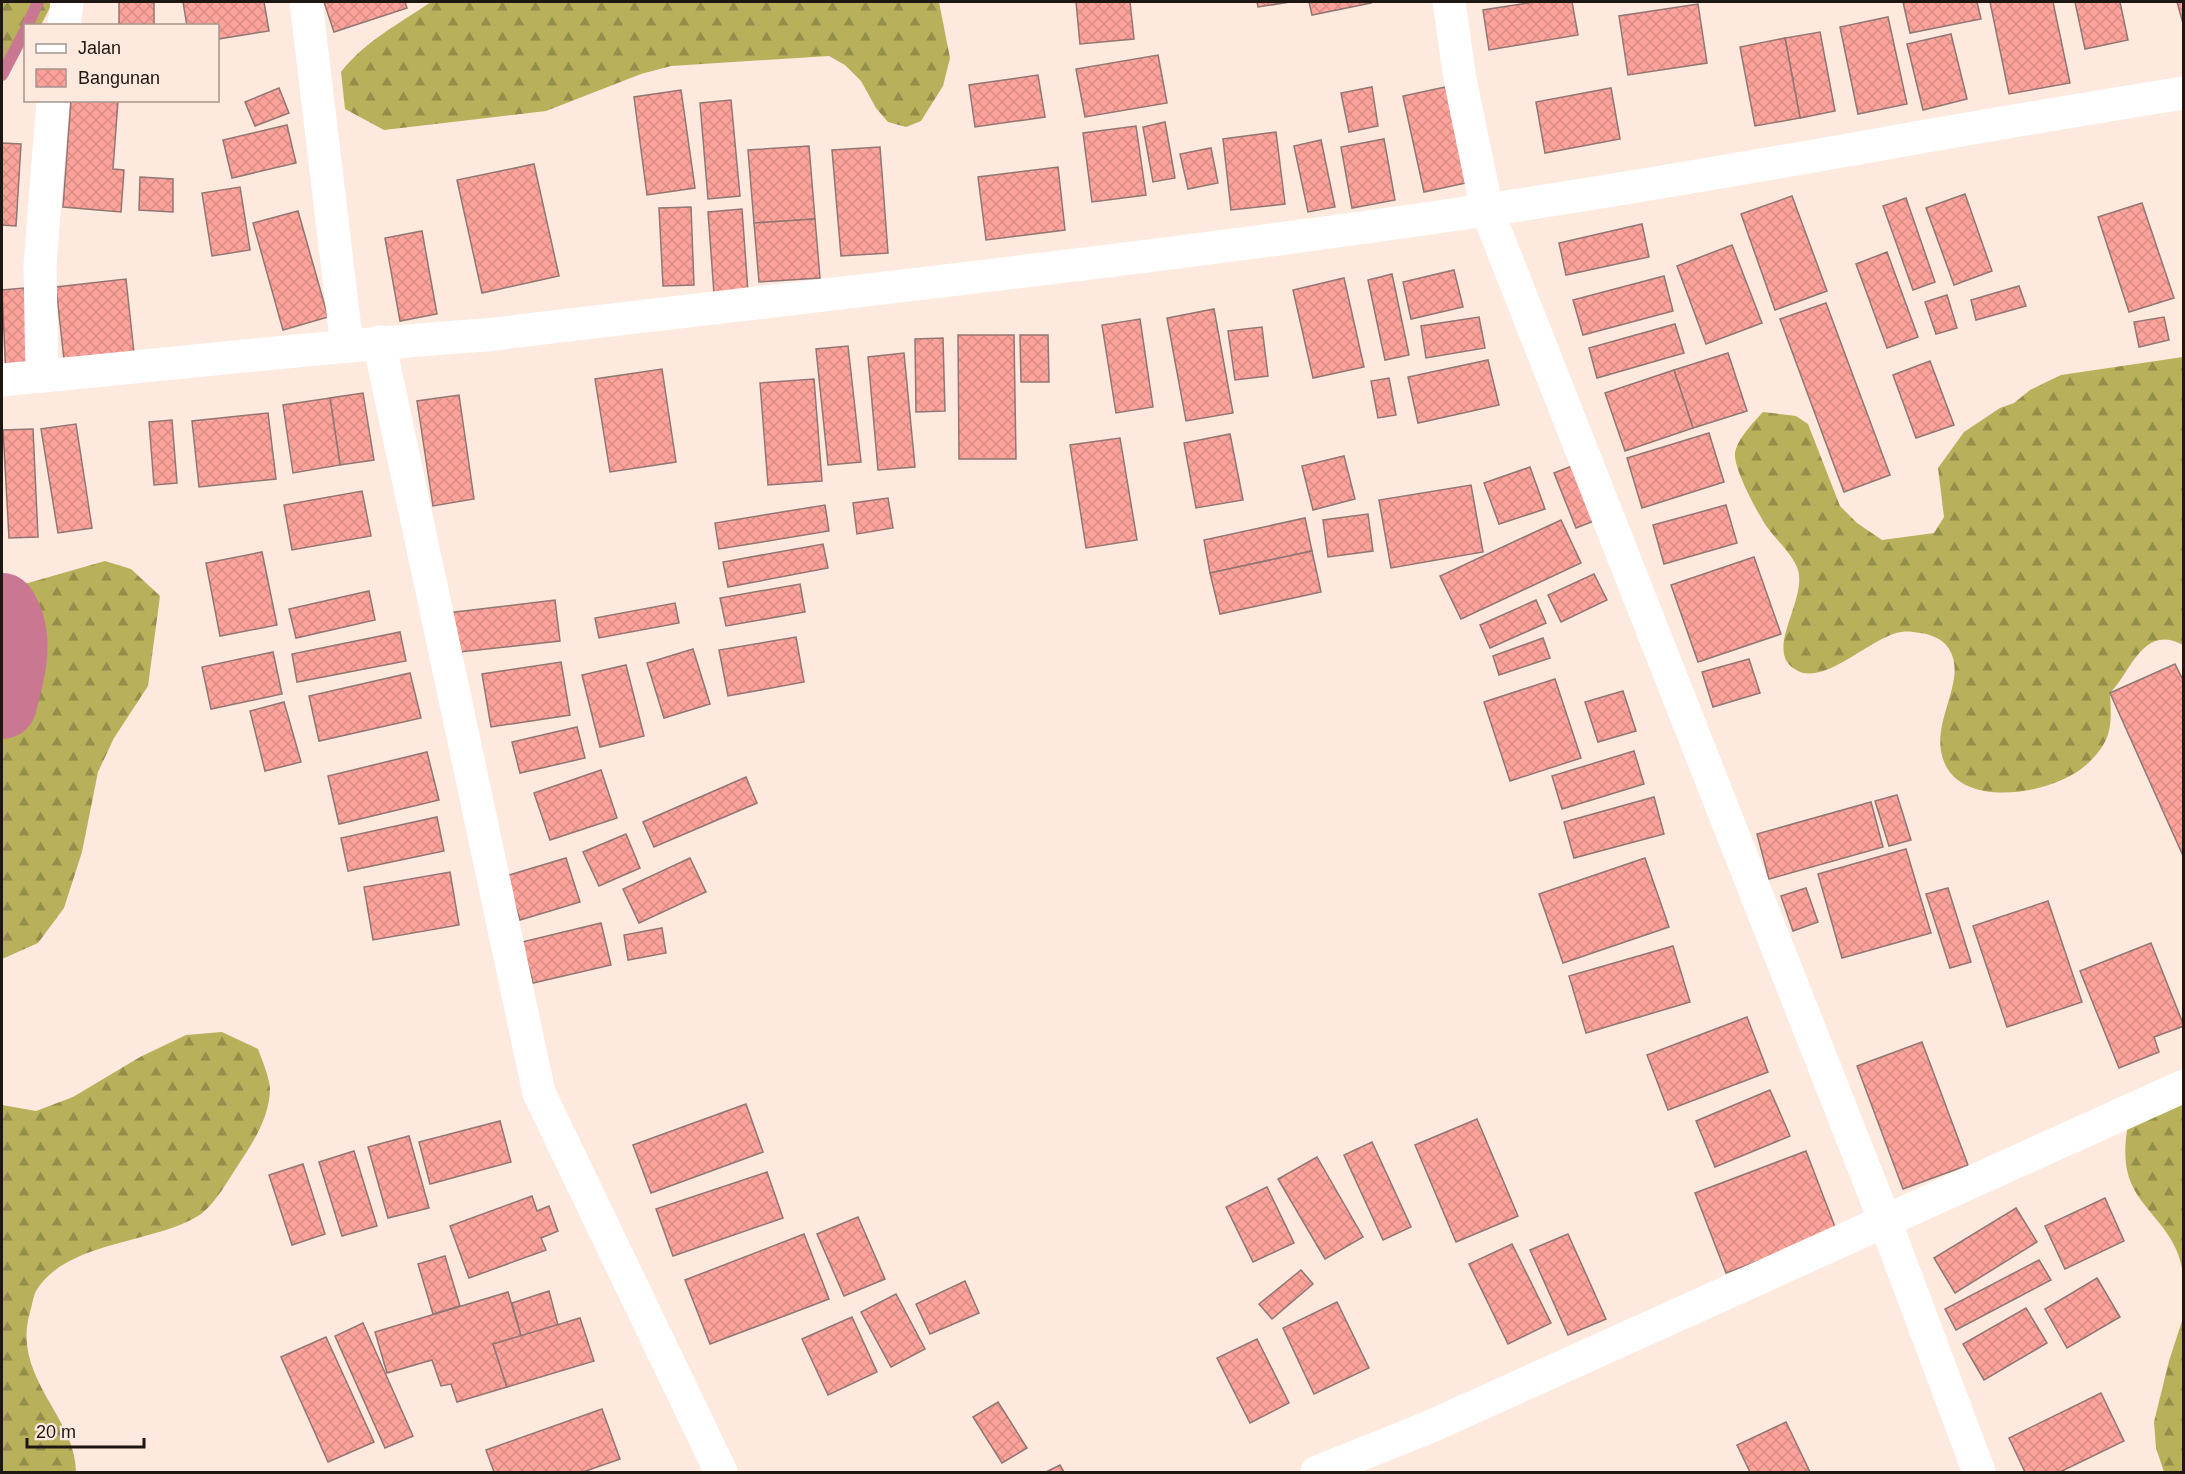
<svg xmlns="http://www.w3.org/2000/svg" width="2185" height="1474" viewBox="0 0 2185 1474" font-family="Helvetica,sans-serif">
	<style>
		.forest { fill: url(#forest-firs) }
		.lines { fill: none; stroke-linecap: round; stroke-linejoin: round }
		.stream { stroke: #ca7792; stroke-width: 12 }
		.river { stroke: #ca7792; stroke-width: 70 }
		.building { fill: url(#building-cross-hatch); stroke: #917673; stroke-width: 1.5 }
		.minor { stroke: #fff; stroke-width: 33 }
	</style>
	<defs>
		<pattern id="forest-firs" width="22" height="20" patternUnits="userSpaceOnUse" patternTransform="scale(1.5)"><rect width="22" height="20" fill="#b8b05a"/><path d="M5 1l3.5 6h-7zM16 11l3.5 6h-7z" fill="#958e49"/></pattern>
		<pattern id="building-cross-hatch" width="8" height="8" patternUnits="userSpaceOnUse" patternTransform="scale(1.5)"><rect width="8" height="8" fill="#fda39b"/><path d="M0 0l8 8M0 8l8-8" fill="none" stroke="#d88c84"/></pattern>
	</defs>
	<rect width="100%" height="100%" fill="#fde9de"/>
	<g class="forest">
		<path d="M2 2H53L41 25 26 26 25 43 8 61 2 75Z"/>
		<path d="M431 2H939L950 58 943 86 921 121 906 127 888 122 876 108 861 81 845 65 829 56 671 66 641 74 546 111 384 130 345 109 341 72C365 41 399 24 431 2Z"/>
		<path d="M2183 357V645C2143 623 2131 672 2110 693 2112 726 2112 742 2086 765 2055 793 1966 810 1945 764 1926 723 1972 679 1947 646 1941 638 1929 634 1920 633 1914 632 1907 631 1901 632 1872 636 1827 685 1798 671 1760 653 1810 599 1797 567 1790 551 1777 541 1767 527 1758 514 1733 468 1735 453 1738 438 1753 423 1763 412L1796 416 1808 424 1840 506 1857 523 1882 540 1934 533 1944 517 1938 468 1964 432 2000 408 2014 403 2030 390 2061 375Z"/>
		<path d="M105 561 131 569 160 596 148 686 114 738 98 772 82 852 64 908 38 943 2 959V585H21Z"/>
		<path d="M222 1032 258 1049C262 1060 269 1076 270 1088 270 1114 256 1138 242 1159 232 1174 213 1208 198 1216 152 1244 66 1241 36 1291 33 1297 32 1306 30 1312 11 1377 76 1417 76 1472H2V1105L36 1111 73 1097 140 1057 186 1035Z"/>
		<path d="M2183 1086V1274C2177 1225 2135 1210 2127 1170 2123 1149 2127 1131 2130 1110Z"/>
		<path d="M2183 1318V1472H2164L2156 1448 2154 1422 2169 1361Z"/>
	</g>
	<g class="lines">
		<g class="stream">
			<path d="M27 26 38 2"/>
			<path d="M2 75 26 29"/>
		</g>
		<path class="river" d="M2 608C21 638 10 672 2 704"/>
	</g>
	<g class="building">
		<rect x="119" y="2" width="35" height="24"/>
		<path d="M183 2H264L269 31 218 39V26H187Z"/>
		<path d="M324 2H405L407 8 334 32Z"/>
		<path d="M1076 2H1130L1134 39 1080 44Z"/>
		<path d="M1257 2H1290L1258 7Z"/>
		<path d="M1309 2H1370L1371 3 1312 15Z"/>
		<path d="M1534 2H1572L1578 35 1489 50 1483 10Z"/>
		<path d="M1903 2H1977L1981 19 1910 33Z"/>
		<path d="M1990 2H2053L2070 83 2009 94Z"/>
		<path d="M2075 2H2120L2128 40 2085 49Z"/>
		<path d="M2177 2H2184V27Z"/>
		<path d="M1698 4 1707 63 1628 75 1619 16Z"/>
		<path d="M1888 17 1907 104 1858 114 1840 27Z"/>
		<path d="M1820 32 1835 111 1800 118 1785 38Z"/>
		<path d="M1951 34 1967 99 1923 110 1907 44Z"/>
		<path d="M1785 38 1800 118 1755 126 1740 47Z"/>
		<path d="M1158 55 1167 103 1085 117 1076 69Z"/>
		<path d="M1038 75 1045 117 975 127 969 85Z"/>
		<path d="M1455 85 1475 181 1424 192 1403 96Z"/>
		<path d="M1372 87 1378 126 1349 132 1341 93Z"/>
		<path d="M279 88 289 113 255 126 245 102Z"/>
		<path d="M1611 88 1620 139 1545 153 1536 102Z"/>
		<path d="M681 90 695 188 647 195 634 97Z"/>
		<path d="M71 100H118L113 169 124 170 121 212 63 207Z"/>
		<path d="M731 100 740 196 708 199 700 103Z"/>
		<path d="M1165 122 1175 178 1153 182 1143 127Z"/>
		<path d="M287 125 296 163 232 178 223 140Z"/>
		<path d="M1136 126 1146 195 1092 202 1083 133Z"/>
		<path d="M1276 132 1285 204 1231 210 1223 139Z"/>
		<path d="M1384 139 1395 200 1352 208 1341 147Z"/>
		<path d="M1321 140 1335 207 1308 212 1294 146Z"/>
		<path d="M2 143 21 144 16 226 2 225Z"/>
		<path d="M809 146 815 219 754 223 748 150Z"/>
		<path d="M880 147 888 253 841 256 832 150Z"/>
		<path d="M1211 148 1218 183 1188 189 1180 154Z"/>
		<path d="M534 164 559 276 482 293 457 180Z"/>
		<path d="M1058 167 1065 230 986 240 978 177Z"/>
		<path d="M140 177 173 179V212L139 210Z"/>
		<path d="M240 187 250 250 212 256 202 193Z"/>
		<path d="M1965 194 1992 271 1954 285 1926 208Z"/>
		<path d="M1792 196 1827 291 1775 310 1741 214Z"/>
		<path d="M1906 198 1935 282 1913 290 1883 206Z"/>
		<path d="M2142 203 2174 298 2129 312 2098 217Z"/>
		<path d="M691 207 694 285 663 286 659 208Z"/>
		<path d="M742 209 748 292 714 294 708 212Z"/>
		<path d="M298 211 328 317 283 330 253 223Z"/>
		<path d="M815 219 820 278 759 282 754 223Z"/>
		<path d="M1642 224 1649 257 1566 275 1559 243Z"/>
		<path d="M422 231 437 314 400 321 385 238Z"/>
		<path d="M1732 245 1762 323 1706 344 1677 266Z"/>
		<path d="M1887 252 1918 337 1887 348 1856 264Z"/>
		<path d="M1454 270 1463 307 1411 319 1403 282Z"/>
		<path d="M1392 274 1409 355 1385 360 1368 280Z"/>
		<path d="M1664 276 1673 311 1583 335 1573 300Z"/>
		<path d="M1344 278 1364 367 1313 378 1293 290Z"/>
		<path d="M126 279 135 362 65 369 56 287Z"/>
		<path d="M2019 286 2026 306 1976 320 1971 300Z"/>
		<path d="M24 288 32 375 6 377 2 290Z"/>
		<path d="M1947 295 1957 328 1936 334 1925 302Z"/>
		<path d="M1826 303 1890 475 1844 492 1780 319Z"/>
		<path d="M1214 309 1233 413 1186 421 1167 318Z"/>
		<path d="M1479 317 1485 348 1426 358 1421 326Z"/>
		<path d="M2164 317 2169 340 2139 347 2134 322Z"/>
		<path d="M1140 319 1153 407 1116 413 1102 325Z"/>
		<path d="M1675 324 1684 353 1597 378 1589 348Z"/>
		<path d="M1262 327 1268 376 1235 380 1228 331Z"/>
		<path d="M958 335H1014L1016 459H959Z"/>
		<path d="M1020 335H1048L1049 382H1021Z"/>
		<path d="M943 338 945 411 916 412 915 339Z"/>
		<path d="M848 346 861 462 828 465 816 349Z"/>
		<path d="M904 353 915 467 878 470 868 357Z"/>
		<path d="M1728 353 1747 411 1693 428 1674 370Z"/>
		<path d="M1488 360 1499 405 1418 423 1408 377Z"/>
		<path d="M1930 361 1954 425 1916 438 1893 375Z"/>
		<path d="M662 369 676 462 610 472 595 379Z"/>
		<path d="M1674 370 1693 428 1625 451 1605 393Z"/>
		<path d="M1389 378 1396 415 1378 418 1371 381Z"/>
		<path d="M814 379 822 481 768 485 760 383Z"/>
		<path d="M363 393 374 460 340 465 330 398Z"/>
		<path d="M459 395 474 499 433 506 417 401Z"/>
		<path d="M330 398 340 465 293 473 283 405Z"/>
		<path d="M268 413 276 479 199 487 192 421Z"/>
		<path d="M172 420 177 483 154 485 149 422Z"/>
		<path d="M76 424 92 528 58 533 41 429Z"/>
		<path d="M33 429 38 537 9 538 3 430Z"/>
		<path d="M1709 433 1724 482 1642 508 1627 458Z"/>
		<path d="M1230 434 1243 500 1196 508 1184 443Z"/>
		<path d="M1120 438 1137 540 1086 548 1070 445Z"/>
		<path d="M1344 456 1355 499 1313 510 1302 466Z"/>
		<path d="M1577 464 1599 519 1576 528 1554 473Z"/>
		<path d="M1530 467 1545 509 1499 524 1484 483Z"/>
		<path d="M1471 485 1483 552 1391 568 1379 500Z"/>
		<path d="M362 491 371 536 292 550 284 505Z"/>
		<path d="M888 498 893 528 857 534 853 503Z"/>
		<path d="M825 505 829 531 719 549 715 523Z"/>
		<path d="M1726 505 1737 543 1664 564 1653 525Z"/>
		<path d="M1368 514 1373 551 1328 557 1323 520Z"/>
		<path d="M1305 518 1312 551 1210 573 1204 540Z"/>
		<path d="M1561 520 1581 563 1461 619 1440 576Z"/>
		<path d="M823 544 828 568 728 587 723 562Z"/>
		<path d="M1312 551 1321 592 1220 614 1210 573Z"/>
		<path d="M262 552 277 625 220 636 206 563Z"/>
		<path d="M1754 557 1781 634 1698 662 1671 585Z"/>
		<path d="M1594 574 1607 600 1561 622 1548 595Z"/>
		<path d="M800 584 805 612 726 626 720 598Z"/>
		<path d="M369 591 375 620 296 638 289 609Z"/>
		<path d="M555 600 560 641 451 653 447 613Z"/>
		<path d="M1536 600 1546 623 1490 648 1480 625Z"/>
		<path d="M675 603 679 623 599 638 595 618Z"/>
		<path d="M400 632 406 661 297 682 292 654Z"/>
		<path d="M796 637 804 682 728 696 719 650Z"/>
		<path d="M1543 638 1550 658 1499 675 1493 656Z"/>
		<path d="M693 649 710 704 664 718 647 663Z"/>
		<path d="M273 652 282 694 211 709 202 667Z"/>
		<path d="M1749 659 1760 693 1713 707 1702 672Z"/>
		<path d="M561 662 570 715 491 727 482 674Z"/>
		<path d="M2175 664 2184 682V858L2110 693Z"/>
		<path d="M626 665 644 736 600 747 582 675Z"/>
		<path d="M410 673 421 718 319 741 309 696Z"/>
		<path d="M1555 679 1581 758 1510 781 1484 702Z"/>
		<path d="M1623 691 1636 731 1598 742 1585 702Z"/>
		<path d="M284 702 301 762 265 771 250 711Z"/>
		<path d="M577 727 585 758 520 773 512 742Z"/>
		<path d="M1634 751 1644 784 1562 809 1552 776Z"/>
		<path d="M427 752 439 800 339 824 328 776Z"/>
		<path d="M601 770 617 818 550 840 534 793Z"/>
		<path d="M746 777 757 803 654 847 643 822Z"/>
		<path d="M1897 795 1911 840 1889 846 1875 801Z"/>
		<path d="M1654 797 1664 834 1574 858 1564 822Z"/>
		<path d="M1871 802 1883 847 1769 879 1757 834Z"/>
		<path d="M437 817 444 851 348 871 341 838Z"/>
		<path d="M626 834 640 868 599 886 583 852Z"/>
		<path d="M1906 849 1931 933 1842 958 1818 874Z"/>
		<path d="M566 858 580 902 520 920 506 876Z"/>
		<path d="M690 858 706 892 639 923 623 889Z"/>
		<path d="M1645 858 1669 927 1563 963 1539 894Z"/>
		<path d="M450 872 459 925 373 940 364 887Z"/>
		<path d="M1806 888 1818 922 1793 931 1781 896Z"/>
		<path d="M1948 888 1971 962 1950 968 1926 894Z"/>
		<path d="M2048 901 2082 1002 2007 1027 1973 926Z"/>
		<path d="M601 923 611 965 533 983 522 942Z"/>
		<path d="M662 928 666 953 628 960 624 935Z"/>
		<path d="M2151 943 2184 1026 2154 1037 2159 1052 2119 1068 2080 971Z"/>
		<path d="M1673 946 1690 1002 1586 1033 1569 976Z"/>
		<path d="M1747 1017 1768 1072 1668 1110 1647 1055Z"/>
		<path d="M1922 1042 1968 1165 1903 1189 1857 1066Z"/>
		<path d="M1770 1090 1790 1136 1715 1167 1696 1121Z"/>
		<path d="M746 1104 763 1152 651 1193 633 1145Z"/>
		<path d="M1477 1119 1518 1216 1456 1242 1415 1145Z"/>
		<path d="M500 1121 511 1162 430 1184 419 1142Z"/>
		<path d="M409 1136 429 1208 388 1218 368 1147Z"/>
		<path d="M1372 1142 1411 1227 1383 1240 1344 1155Z"/>
		<path d="M354 1151 377 1226 342 1236 319 1162Z"/>
		<path d="M1806 1151 1837 1232 1726 1273 1695 1193Z"/>
		<path d="M1317 1157 1363 1237 1325 1259 1278 1179Z"/>
		<path d="M303 1164 325 1234 292 1245 269 1175Z"/>
		<path d="M767 1172 783 1218 673 1256 656 1209Z"/>
		<path d="M1267 1187 1294 1243 1253 1262 1226 1207Z"/>
		<path d="M532 1196 537 1211 549 1206 558 1231 541 1238 546 1250 469 1278 450 1226Z"/>
		<path d="M2105 1198 2124 1241 2065 1269 2045 1226Z"/>
		<path d="M2016 1208 2037 1242 1955 1293 1934 1258Z"/>
		<path d="M858 1217 885 1279 844 1296 817 1234Z"/>
		<path d="M804 1234 829 1299 710 1344 685 1280Z"/>
		<path d="M1568 1234 1606 1319 1568 1335 1530 1250Z"/>
		<path d="M1512 1244 1551 1323 1508 1344 1469 1264Z"/>
		<path d="M445 1256 460 1306 433 1314 418 1264Z"/>
		<path d="M2039 1260 2051 1280 1956 1330 1945 1309Z"/>
		<path d="M1301 1270 1313 1284 1272 1319 1259 1304Z"/>
		<path d="M2097 1278 2120 1317 2067 1348 2045 1309Z"/>
		<path d="M965 1281 979 1313 930 1334 916 1304Z"/>
		<path d="M549 1291 558 1325 521 1336 512 1303Z"/>
		<path d="M508 1292 521 1336 493 1344 507 1387 457 1402 451 1384 441 1386 432 1360 387 1373 375 1332Z"/>
		<path d="M896 1294 925 1349 891 1367 861 1312Z"/>
		<path d="M1337 1302 1369 1368 1314 1394 1283 1328Z"/>
		<path d="M2026 1308 2047 1343 1984 1380 1963 1344Z"/>
		<path d="M852 1317 877 1372 828 1395 802 1339Z"/>
		<path d="M580 1318 594 1361 507 1387 493 1344Z"/>
		<path d="M363 1323 413 1436 385 1448 335 1336Z"/>
		<path d="M326 1337 374 1442 328 1462 281 1357Z"/>
		<path d="M1257 1339 1289 1403 1250 1423 1217 1358Z"/>
		<path d="M2101 1393 2124 1441 2060 1472H2025L2009 1438Z"/>
		<path d="M998 1402 1027 1448 1002 1463 973 1417Z"/>
		<path d="M602 1409 620 1459 583 1472H494L486 1450Z"/>
		<path d="M1786 1422 1810 1472H1750L1737 1445Z"/>
		<path d="M1060 1465 1064 1472H1046Z"/>
	</g>
	<g class="lines">
		<g class="minor">
			<path d="M306 2 347 346"/>
			<path d="M1449 2 1460 79 1487 210 1885 1221 1979 1472"/>
			<path d="M64 26 67 2"/>
			<path d="M379 342 539 1093 721 1472"/>
			<path d="M42 376 40 265 53 100"/>
			<path d="M2 380C163 365 324 346 485 335 819 295 1154 259 1486 210 1719 176 1951 129 2184 93"/>
			<path d="M1317 1472 1427 1428 2184 1086"/>
		</g>
	</g>
	<rect width="2185" height="1474" fill="none" stroke="#1e1611" stroke-width="6"/>
	<rect x="24" y="24" width="195" height="78" fill="#fde9de" stroke="#a4958c" stroke-width="1.5"/>
	<rect x="36" y="44" width="30" height="9" fill="#ffffff" stroke="#a4958c" stroke-width="1.5"/>
	<text x="78" y="54" font-size="18" fill="#1e1611">Jalan</text>
	<rect x="36" y="69" width="30" height="18" fill="url(#building-cross-hatch)" stroke="#a4958c" stroke-width="1.5"/>
	<text x="78" y="84" font-size="18" fill="#1e1611">Bangunan</text>
	<path d="M27 1438v9h117v-9" fill="none" stroke="#1e1611" stroke-width="3"/>
	<text x="36" y="1438" font-size="18" fill="#1e1611" stroke="#fde9de" stroke-width="4.5" paint-order="stroke">20 m</text>
</svg>
